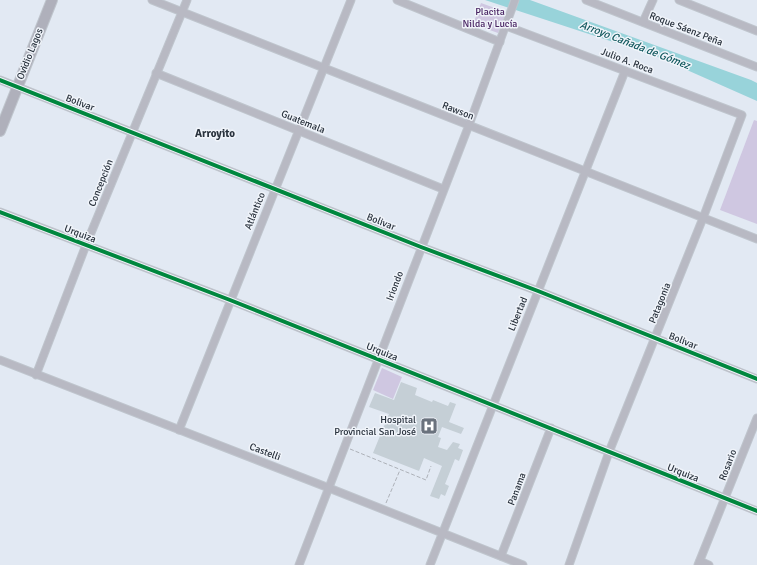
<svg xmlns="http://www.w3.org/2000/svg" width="757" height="565" viewBox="0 0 757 565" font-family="Signika,sans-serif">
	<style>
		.green { fill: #cfc7e1 }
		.water { fill: #98d3da }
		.building { fill: #c5cfd6 }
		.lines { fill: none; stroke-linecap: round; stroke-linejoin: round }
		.street-casing { stroke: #bfc5cd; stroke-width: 9 }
		.secondary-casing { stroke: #bfc5cd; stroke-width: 12 }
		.path { stroke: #adb1b8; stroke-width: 1; stroke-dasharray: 4 2; stroke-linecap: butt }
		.street { stroke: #b8b9c3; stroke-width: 7 }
		.secondary { stroke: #afb0bb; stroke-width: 10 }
		.cycleway-casing { stroke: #f0f4fa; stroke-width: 6 }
		.cycleway { stroke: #00873e; stroke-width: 4 }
		.labels { text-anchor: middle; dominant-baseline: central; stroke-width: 3; stroke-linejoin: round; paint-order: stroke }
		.park-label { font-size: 10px; fill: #482362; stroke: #f0f4fa }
		.street-label { font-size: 10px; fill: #29323d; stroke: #f0f4fa }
		.poi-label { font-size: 10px; fill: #29323d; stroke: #f0f4fa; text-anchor: end }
		.water-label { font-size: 11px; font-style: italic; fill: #0f575c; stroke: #f0f4fa }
		.neighbourhood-label { font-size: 11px; font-weight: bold; fill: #29323d; stroke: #f0f4fa }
	</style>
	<rect width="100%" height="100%" fill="#e2e9f3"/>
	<g class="green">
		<path d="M481 3 506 12 498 33 473 24Z"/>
		<path d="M754 120 757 121V224L720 210Z"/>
		<path d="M382 368 402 377 393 399 373 390Z"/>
	</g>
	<path class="water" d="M485 0H530L751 80 757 83V101L653 55Z"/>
	<path class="building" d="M401 382 417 388 415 395 432 402 433 400 448 406 450 402 456 404 449 422 464 428 461 434 442 427 438 437 441 438 438 447 447 450 453 442 460 444 458 448 463 450 459 461 455 459 445 484 449 486 445 496 441 494 439 499 430 496 442 466 424 458 419 471 373 453 389 414 369 407 375 393 394 400Z"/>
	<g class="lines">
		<g class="street-casing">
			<g id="street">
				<path d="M152 0 757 239"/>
				<path d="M397 0 500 42"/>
				<path d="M586 0 757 67"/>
				<path d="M679 0 757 31"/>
				<path d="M643 22 653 0"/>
				<path d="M506 26 742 115 703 218 609 452 569 565"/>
				<path d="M156 73 443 189"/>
				<path d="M0 80 421 247 538 291 757 379"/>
				<path d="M0 212 230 300 757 511"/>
				<path d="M0 360 329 488 523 565"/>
				<path d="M36 375 86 245 187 0"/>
				<path d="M179 430 351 0"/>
				<path d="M501 556 551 428"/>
				<path d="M700 561 709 565"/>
				<path d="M299 565 469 125 515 0"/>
				<path d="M430 565 625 71"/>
				<path d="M698 565 757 418"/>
			</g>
		</g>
		<g class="secondary-casing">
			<path id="secondary" d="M0 131 52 0"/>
		</g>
		<g class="path">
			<path d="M350 449 426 480 431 466"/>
			<path d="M386 503 400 470"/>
		</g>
		<use href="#street" class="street"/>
		<use href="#secondary" class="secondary"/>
		<g class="cycleway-casing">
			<g id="cycleway">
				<path d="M0 80 421 247 538 291 757 379"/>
				<path d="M0 212 230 300 757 511"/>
			</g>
		</g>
		<use href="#cycleway" class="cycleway"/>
	</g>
	<defs>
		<g id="hospital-square" transform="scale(0.9)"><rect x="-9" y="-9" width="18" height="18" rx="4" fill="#6a727d" stroke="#f0f4fa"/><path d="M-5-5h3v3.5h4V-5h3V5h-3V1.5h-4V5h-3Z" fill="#fff"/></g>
	</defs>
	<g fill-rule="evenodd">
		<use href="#hospital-square" x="429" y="426"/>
	</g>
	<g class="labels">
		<g class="park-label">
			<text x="490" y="12">Placita<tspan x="490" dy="12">Nilda y Lucía</tspan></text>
		</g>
		<g class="street-label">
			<text transform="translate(686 29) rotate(21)">Roque Sáenz Peña</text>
			<text transform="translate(30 54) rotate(-68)">Ovidio Lagos</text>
			<text transform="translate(627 61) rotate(21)">Julio A. Roca</text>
			<text transform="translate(80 103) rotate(21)">Bolivar</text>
			<text transform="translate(458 111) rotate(21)">Rawson</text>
			<text transform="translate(303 122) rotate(22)">Guatemala</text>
			<text transform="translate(101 183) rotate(-68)">Concepción</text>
			<text transform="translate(255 211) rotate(-68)">Atlántico</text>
			<text transform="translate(381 222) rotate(22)">Bolivar</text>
			<text transform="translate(80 234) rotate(21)">Urquiza</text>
			<text transform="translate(395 286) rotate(-69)">Iriondo</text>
			<text transform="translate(660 303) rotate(-68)">Patagonia</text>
			<text transform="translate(518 314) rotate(-68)">Libertad</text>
			<text transform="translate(683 341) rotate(22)">Bolivar</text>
			<text transform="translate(382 352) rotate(22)">Urquiza</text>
			<text transform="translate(265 452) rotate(21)">Castelli</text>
			<text transform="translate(728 465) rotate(-69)">Rosario</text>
			<text transform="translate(683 473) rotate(22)">Urquiza</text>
			<text transform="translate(517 489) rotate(-69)">Panama</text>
		</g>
		<g class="poi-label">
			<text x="416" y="420">Hospital<tspan x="416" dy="12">Provincial San José</tspan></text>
		</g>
		<g class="water-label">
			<text transform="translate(635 45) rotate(21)">Arroyo Cañada de Gómez</text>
		</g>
		<g class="neighbourhood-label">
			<text x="215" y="133">Arroyito</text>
		</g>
	</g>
</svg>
